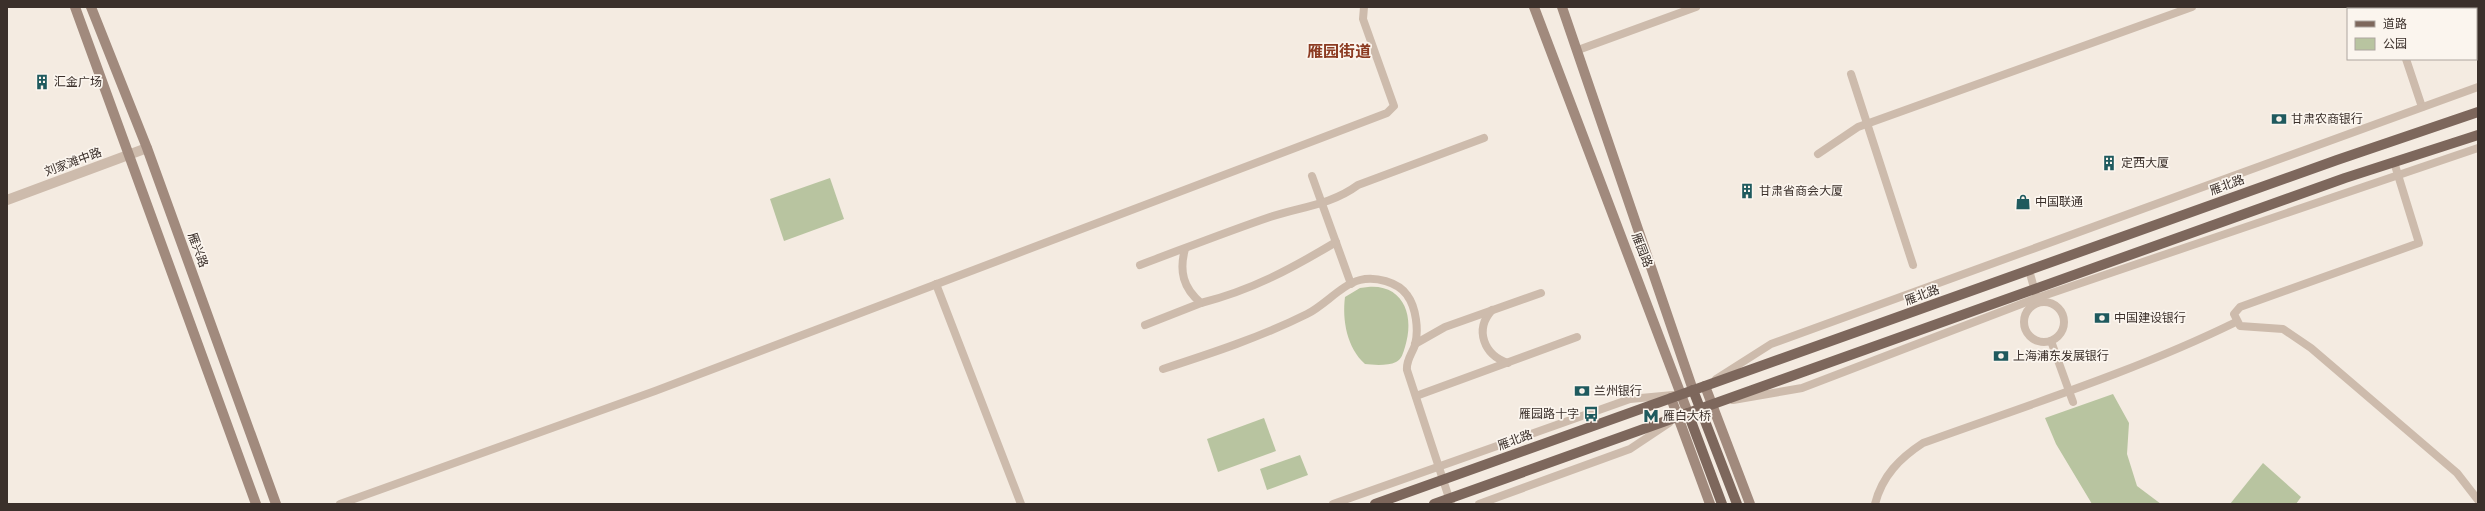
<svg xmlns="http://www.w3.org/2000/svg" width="2485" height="511" viewBox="0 0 2485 511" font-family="'Work Sans','Noto Sans SC',sans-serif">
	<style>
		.green { fill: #b8c4a0 }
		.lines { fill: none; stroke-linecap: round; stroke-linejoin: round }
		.minor { stroke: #cdbbac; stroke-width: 8 }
		.tertiary { stroke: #cdbbac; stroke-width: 10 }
		.secondary { stroke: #a18a7d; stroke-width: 10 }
		.primary { stroke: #7d675c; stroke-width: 10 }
		.labels { text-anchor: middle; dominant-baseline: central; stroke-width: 3.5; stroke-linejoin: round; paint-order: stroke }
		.poi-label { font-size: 12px; fill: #3b302b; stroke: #fbf5ee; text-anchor: start }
		.street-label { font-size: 12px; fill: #3b302b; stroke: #fbf5ee }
		.district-label { font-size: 16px; font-weight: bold; fill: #8c3b22; stroke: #fbf5ee }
	</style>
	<rect width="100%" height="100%" fill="#f4ebe1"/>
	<g class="green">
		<path d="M830 178 844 219 784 241 770 199Z"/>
		<path d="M1368 287C1404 284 1415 317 1405 347 1403 353 1402 359 1396 362 1388 366 1373 365 1365 364 1347 348 1342 320 1345 297L1360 288Z"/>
		<path d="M2113 394 2129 423 2127 454 2137 486 2161 504H2092L2056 444 2045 418Z"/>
		<path d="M1264 418 1276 451 1218 472 1207 439Z"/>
		<path d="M1300 455 1308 475 1267 490 1260 469Z"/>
		<path d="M2263 463 2301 497 2296 504H2230Z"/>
	</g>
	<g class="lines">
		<g class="minor">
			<path d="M1578 50 1696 7"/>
			<path d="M2406 59 2422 107"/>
			<path d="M1851 74 1913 265"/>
			<path d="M1818 154 1858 127 2192 7"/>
			<path d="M2394 162 2419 243 2240 307 2234 314 2240 326 2283 329 2311 348 2457 473 2478 500"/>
			<path d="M1312 176 1351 284"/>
			<path d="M1185 249C1179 271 1183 288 1201 303 1252 290 1291 269 1336 242"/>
			<path d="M1140 265C1183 249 1226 232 1270 217 1300 207 1331 205 1358 185L1484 138"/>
			<path d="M2029 270 2036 295"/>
			<path d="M936 284 1021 504"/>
			<circle cx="2044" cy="322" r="20"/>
			<path d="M1492 310C1474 330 1484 355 1508 363"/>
			<path d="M1145 325 1201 303"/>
			<path d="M2051 341 2073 402"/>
			<path d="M1415 344 1445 327 1541 293"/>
			<path d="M1163 369C1212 353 1261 337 1307 314 1325 305 1341 285 1360 280 1375 276 1398 282 1407 295 1416 307 1419 330 1415 345 1412 354 1406 360 1407 370L1451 504"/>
			<path d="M1716 379 1771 344 2478 87"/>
			<path d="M1416 396 1577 337"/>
			<path d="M1733 400 1802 388 2037 298 2478 148"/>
			<path d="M340 504 655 391 1387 113 1394 106 1363 19 1364 7"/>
			<path d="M1333 504 1630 399 1673 395"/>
			<path d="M1479 504 1630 449 1669 423"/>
			<path d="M1875 504C1882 476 1900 458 1923 443 2028 405 2136 371 2236 322"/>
		</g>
		<path class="tertiary" d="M7 200 147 148"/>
		<g class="secondary">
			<path d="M75 7 256 504"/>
			<path d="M91 7 147 148 276 504"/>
			<path d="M1534 7 1688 413"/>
			<path d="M1562 7 1693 390"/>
			<path d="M1705 386 1750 504"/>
			<path d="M1671 398 1710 504"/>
		</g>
		<g class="primary">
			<path d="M1693 390 1737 504"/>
			<path d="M1688 413 1722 504"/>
			<path d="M1375 504 2337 160 2478 112"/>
			<path d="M1434 504 2345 178 2478 135"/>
		</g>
	</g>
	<defs>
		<g id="building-bare" transform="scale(1.2)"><path d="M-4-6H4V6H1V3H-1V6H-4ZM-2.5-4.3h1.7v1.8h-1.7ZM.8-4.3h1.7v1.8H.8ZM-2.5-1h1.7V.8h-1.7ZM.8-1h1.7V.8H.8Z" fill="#1f5a5e" stroke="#fbf5ee" stroke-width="2.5" paint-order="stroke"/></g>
		<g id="bank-bare" transform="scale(1.2)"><path d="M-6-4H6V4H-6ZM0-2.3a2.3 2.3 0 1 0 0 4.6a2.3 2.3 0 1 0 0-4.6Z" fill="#1f5a5e" stroke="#fbf5ee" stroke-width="2.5" paint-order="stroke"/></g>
		<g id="shop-bare" transform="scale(1.2)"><path d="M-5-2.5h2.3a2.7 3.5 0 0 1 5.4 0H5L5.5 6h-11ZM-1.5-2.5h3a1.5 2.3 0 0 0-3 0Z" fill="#1f5a5e" stroke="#fbf5ee" stroke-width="2.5" paint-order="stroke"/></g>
		<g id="bus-bare" transform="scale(1.2)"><path d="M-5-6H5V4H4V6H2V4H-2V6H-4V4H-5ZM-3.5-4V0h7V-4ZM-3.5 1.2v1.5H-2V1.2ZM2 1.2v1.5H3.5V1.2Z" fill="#1f5a5e" stroke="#fbf5ee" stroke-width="2.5" paint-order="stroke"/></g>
		<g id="metro-bare" transform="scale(1.2)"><path d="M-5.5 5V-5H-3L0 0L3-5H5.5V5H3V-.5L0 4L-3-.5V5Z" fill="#1f5a5e" stroke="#fbf5ee" stroke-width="2.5" paint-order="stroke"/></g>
	</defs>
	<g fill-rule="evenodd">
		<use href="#building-bare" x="42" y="82"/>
		<use href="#bank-bare" x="2279" y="119"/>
		<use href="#building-bare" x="2109" y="163"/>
		<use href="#building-bare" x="1747" y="191"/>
		<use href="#shop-bare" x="2023" y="202"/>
		<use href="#bank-bare" x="2102" y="318"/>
		<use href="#bank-bare" x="2001" y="356"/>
		<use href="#bank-bare" x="1582" y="391"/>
		<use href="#bus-bare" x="1591" y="414"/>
		<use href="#metro-bare" x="1651" y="416"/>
	</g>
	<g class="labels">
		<g class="poi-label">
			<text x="54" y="82">汇金广场</text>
			<text x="2291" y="119">甘肃农商银行</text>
			<text x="2121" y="163">定西大厦</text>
			<text x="1759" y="191">甘肃省商会大厦</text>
			<text x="2035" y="202">中国联通</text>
			<text x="2114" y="318">中国建设银行</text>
			<text x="2013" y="356">上海浦东发展银行</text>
			<text x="1594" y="391">兰州银行</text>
			<text x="1579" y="414" text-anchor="end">雁园路十字</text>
			<text x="1663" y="416">雁白大桥</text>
		</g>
		<g class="street-label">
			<text transform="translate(73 162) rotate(-20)">刘家滩中路</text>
			<text transform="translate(2227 185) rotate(-20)">雁北路</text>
			<text transform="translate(198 250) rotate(70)">雁兴路</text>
			<text transform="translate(1642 250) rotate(69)">雁园路</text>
			<text transform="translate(1922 295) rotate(-20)">雁北路</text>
			<text transform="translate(1515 440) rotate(-20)">雁北路</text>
		</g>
		<g class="district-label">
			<text x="1339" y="51">雁园街道</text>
		</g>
	</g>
	<rect width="2485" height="511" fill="none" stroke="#3b302b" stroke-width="16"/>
	<rect x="2347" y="8" width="130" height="52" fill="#fbf5ee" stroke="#aea6a0"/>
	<rect x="2355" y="21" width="20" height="6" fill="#7d675c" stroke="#aea6a0"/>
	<text x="2383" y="28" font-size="12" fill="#3b302b">道路</text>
	<rect x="2355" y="38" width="20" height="12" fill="#b8c4a0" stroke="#aea6a0"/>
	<text x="2383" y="48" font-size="12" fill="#3b302b">公园</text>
</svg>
